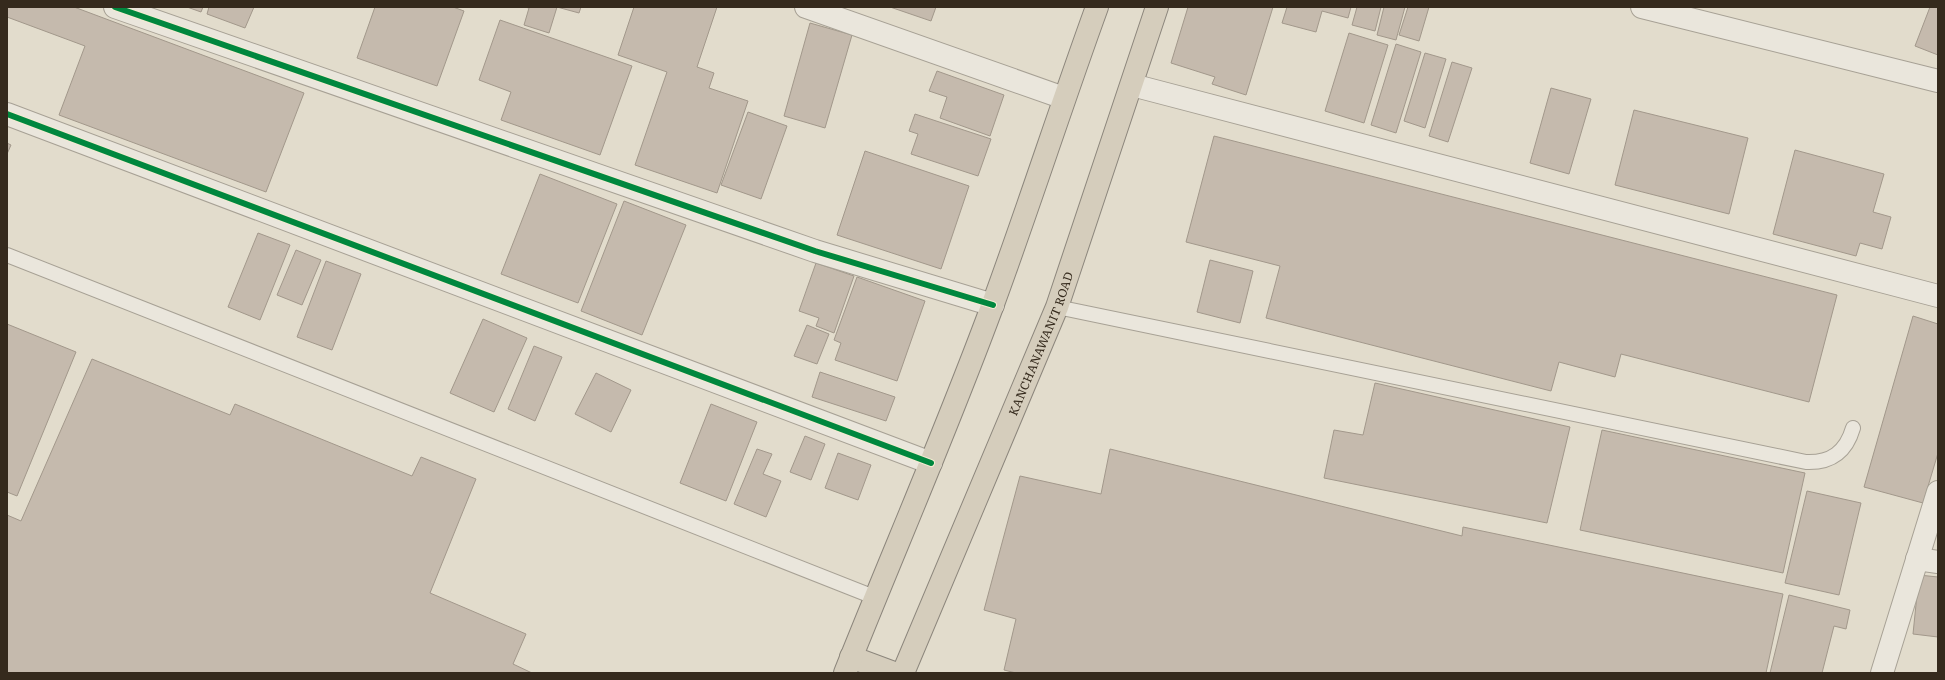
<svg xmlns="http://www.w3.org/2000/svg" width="1945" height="680" viewBox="0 0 1945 680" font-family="Literata,serif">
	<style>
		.building { fill: #c5baad; stroke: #a2988b }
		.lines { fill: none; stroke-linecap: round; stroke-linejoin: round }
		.lane-casing { stroke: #a7a195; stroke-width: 16 }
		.street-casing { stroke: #a7a195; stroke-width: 24 }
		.highway-casing { stroke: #8c867c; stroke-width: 24 }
		.lane { stroke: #eae6dc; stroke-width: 14 }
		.street { stroke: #eae6dc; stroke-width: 22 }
		.highway { stroke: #d5cdbc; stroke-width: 22 }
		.cycleway-casing { stroke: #f4ebd1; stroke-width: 8 }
		.cycleway { stroke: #00873e; stroke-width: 6 }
		.labels { text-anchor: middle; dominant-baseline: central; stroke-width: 3; stroke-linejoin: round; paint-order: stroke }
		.street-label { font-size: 12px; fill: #352a1d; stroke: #f4ebd1 }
	</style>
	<rect width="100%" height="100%" fill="#e2dccc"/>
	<g class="building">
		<path d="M7 7H74L304 93 266 192 59 115 85 46 7 17Z"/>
		<path d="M187 7H203L201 12Z"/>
		<path d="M209 7H254L245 28 207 14Z"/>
		<path d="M375 7H453L464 11 437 86 357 58Z"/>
		<path d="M525 7H557L549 33 524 25 529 8Z"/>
		<path d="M557 7H581L579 13Z"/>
		<path d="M634 7H717L697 67 714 73 709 88 748 101 717 193 635 165 667 72 618 55Z"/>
		<path d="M890 7H936L931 21Z"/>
		<path d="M1188 7H1273L1246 95 1212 84 1215 77 1171 63Z"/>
		<path d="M1287 7H1351L1348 18 1322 11 1316 32 1282 23Z"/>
		<path d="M1357 7H1381L1375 31 1352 25Z"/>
		<path d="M1384 7H1405L1396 40 1377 35Z"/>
		<path d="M1408 7H1429L1419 41 1399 35Z"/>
		<path d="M1930 7H1938V55L1915 46Z"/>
		<path d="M500 20 632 66 600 155 501 120 511 92 479 80Z"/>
		<path d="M810 23 852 35 825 128 784 116Z"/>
		<path d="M1349 33 1388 45 1364 123 1325 111Z"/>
		<path d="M1396 44 1421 52 1396 133 1371 125Z"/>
		<path d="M1425 53 1446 59 1425 128 1404 121Z"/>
		<path d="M1452 62 1472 68 1448 142 1429 136Z"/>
		<path d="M937 71 1004 95 990 136 940 118 947 97 929 91Z"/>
		<path d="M1551 88 1591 99 1569 174 1530 163Z"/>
		<path d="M1634 110 1748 138 1729 214 1615 185Z"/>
		<path d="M748 112 787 126 761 199 721 185Z"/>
		<path d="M915 114 991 139 978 176 911 154 918 134 909 131Z"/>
		<path d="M1214 136 1837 295 1809 402 1621 354 1615 377 1559 362 1551 391 1266 318 1280 266 1186 242Z"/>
		<path d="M7 143 11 145 7 154Z"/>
		<path d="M1795 150 1884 174 1873 212 1891 217 1882 249 1860 243 1856 256 1773 234Z"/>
		<path d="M865 151 969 186 941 269 837 235Z"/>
		<path d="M540 174 617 204 578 303 501 274Z"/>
		<path d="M624 201 686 225 642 335 581 311Z"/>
		<path d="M258 233 290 245 260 320 228 307Z"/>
		<path d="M296 250 321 260 302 305 277 295Z"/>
		<path d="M1210 260 1253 271 1240 323 1197 312Z"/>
		<path d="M326 261 361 274 332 350 297 337Z"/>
		<path d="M816 263 854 276 834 333 816 326 819 318 799 311Z"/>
		<path d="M857 277 925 301 897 381 835 360 841 343 834 340Z"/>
		<path d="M1913 316 1938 324V453L1923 503 1864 487Z"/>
		<path d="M483 319 527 338 494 412 450 393Z"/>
		<path d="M7 324 76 352 17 496 7 492Z"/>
		<path d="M807 325 829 334 817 364 794 356Z"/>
		<path d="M534 346 562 357 535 421 508 409Z"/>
		<path d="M92 359 230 415 235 404 412 476 421 457 476 479 430 593 526 634 513 664 532 673H7V515L21 521Z"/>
		<path d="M820 372 895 397 886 421 812 397Z"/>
		<path d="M596 373 631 390 611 432 575 414Z"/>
		<path d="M1375 383 1570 427 1547 523 1324 478 1334 430 1363 435Z"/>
		<path d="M711 404 757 422 726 501 680 483Z"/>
		<path d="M1602 430 1805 473 1783 573 1580 530Z"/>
		<path d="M805 436 825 444 811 480 790 472Z"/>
		<path d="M757 449 772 454 763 474 781 481 766 517 734 504Z"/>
		<path d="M1110 449 1462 536 1463 527 1783 594 1766 673H1016L1004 670 1016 619 984 610 1020 476 1101 494Z"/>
		<path d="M838 453 871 465 858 500 825 488Z"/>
		<path d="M1807 491 1861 503 1839 595 1785 583Z"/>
		<path d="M1919 575 1938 577V637L1913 634Z"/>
		<path d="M1789 595 1850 610 1846 629 1834 626 1822 673H1770Z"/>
	</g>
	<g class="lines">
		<g class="lane-casing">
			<g id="lane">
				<path d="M7 255 874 597"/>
				<path d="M1057 307 1806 462C1831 463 1846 452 1853 428"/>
			</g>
		</g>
		<g class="street-casing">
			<g id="street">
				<path d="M115 7 815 251 993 305"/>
				<path d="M806 7 1064 98"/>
				<path d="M1642 7 1938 81"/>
				<path d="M1132 85 1938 296"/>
				<path d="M7 114 931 463"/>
				<path d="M1917 559 1938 562"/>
				<path d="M1882 673 1938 492"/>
			</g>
		</g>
		<g class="highway-casing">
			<g id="highway">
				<path d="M851 657 894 673"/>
				<path d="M845 673C894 550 947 429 993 304 1029 206 1061 106 1097 7"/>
				<path id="s1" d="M903 673 1057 307 1157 7"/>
			</g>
		</g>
		<use href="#lane" class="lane"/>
		<use href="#street" class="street"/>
		<use href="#highway" class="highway"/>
		<g class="cycleway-casing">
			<g id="cycleway">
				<path d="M115 7 815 251 993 305"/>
				<path d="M7 114 931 463"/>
			</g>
		</g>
		<use href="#cycleway" class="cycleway"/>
	</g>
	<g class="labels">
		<g class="street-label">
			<text stroke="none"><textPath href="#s1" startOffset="357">KANCHANAWANIT ROAD</textPath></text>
		</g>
	</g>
	<rect width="1945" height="680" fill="none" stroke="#352a1d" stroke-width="16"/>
</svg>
